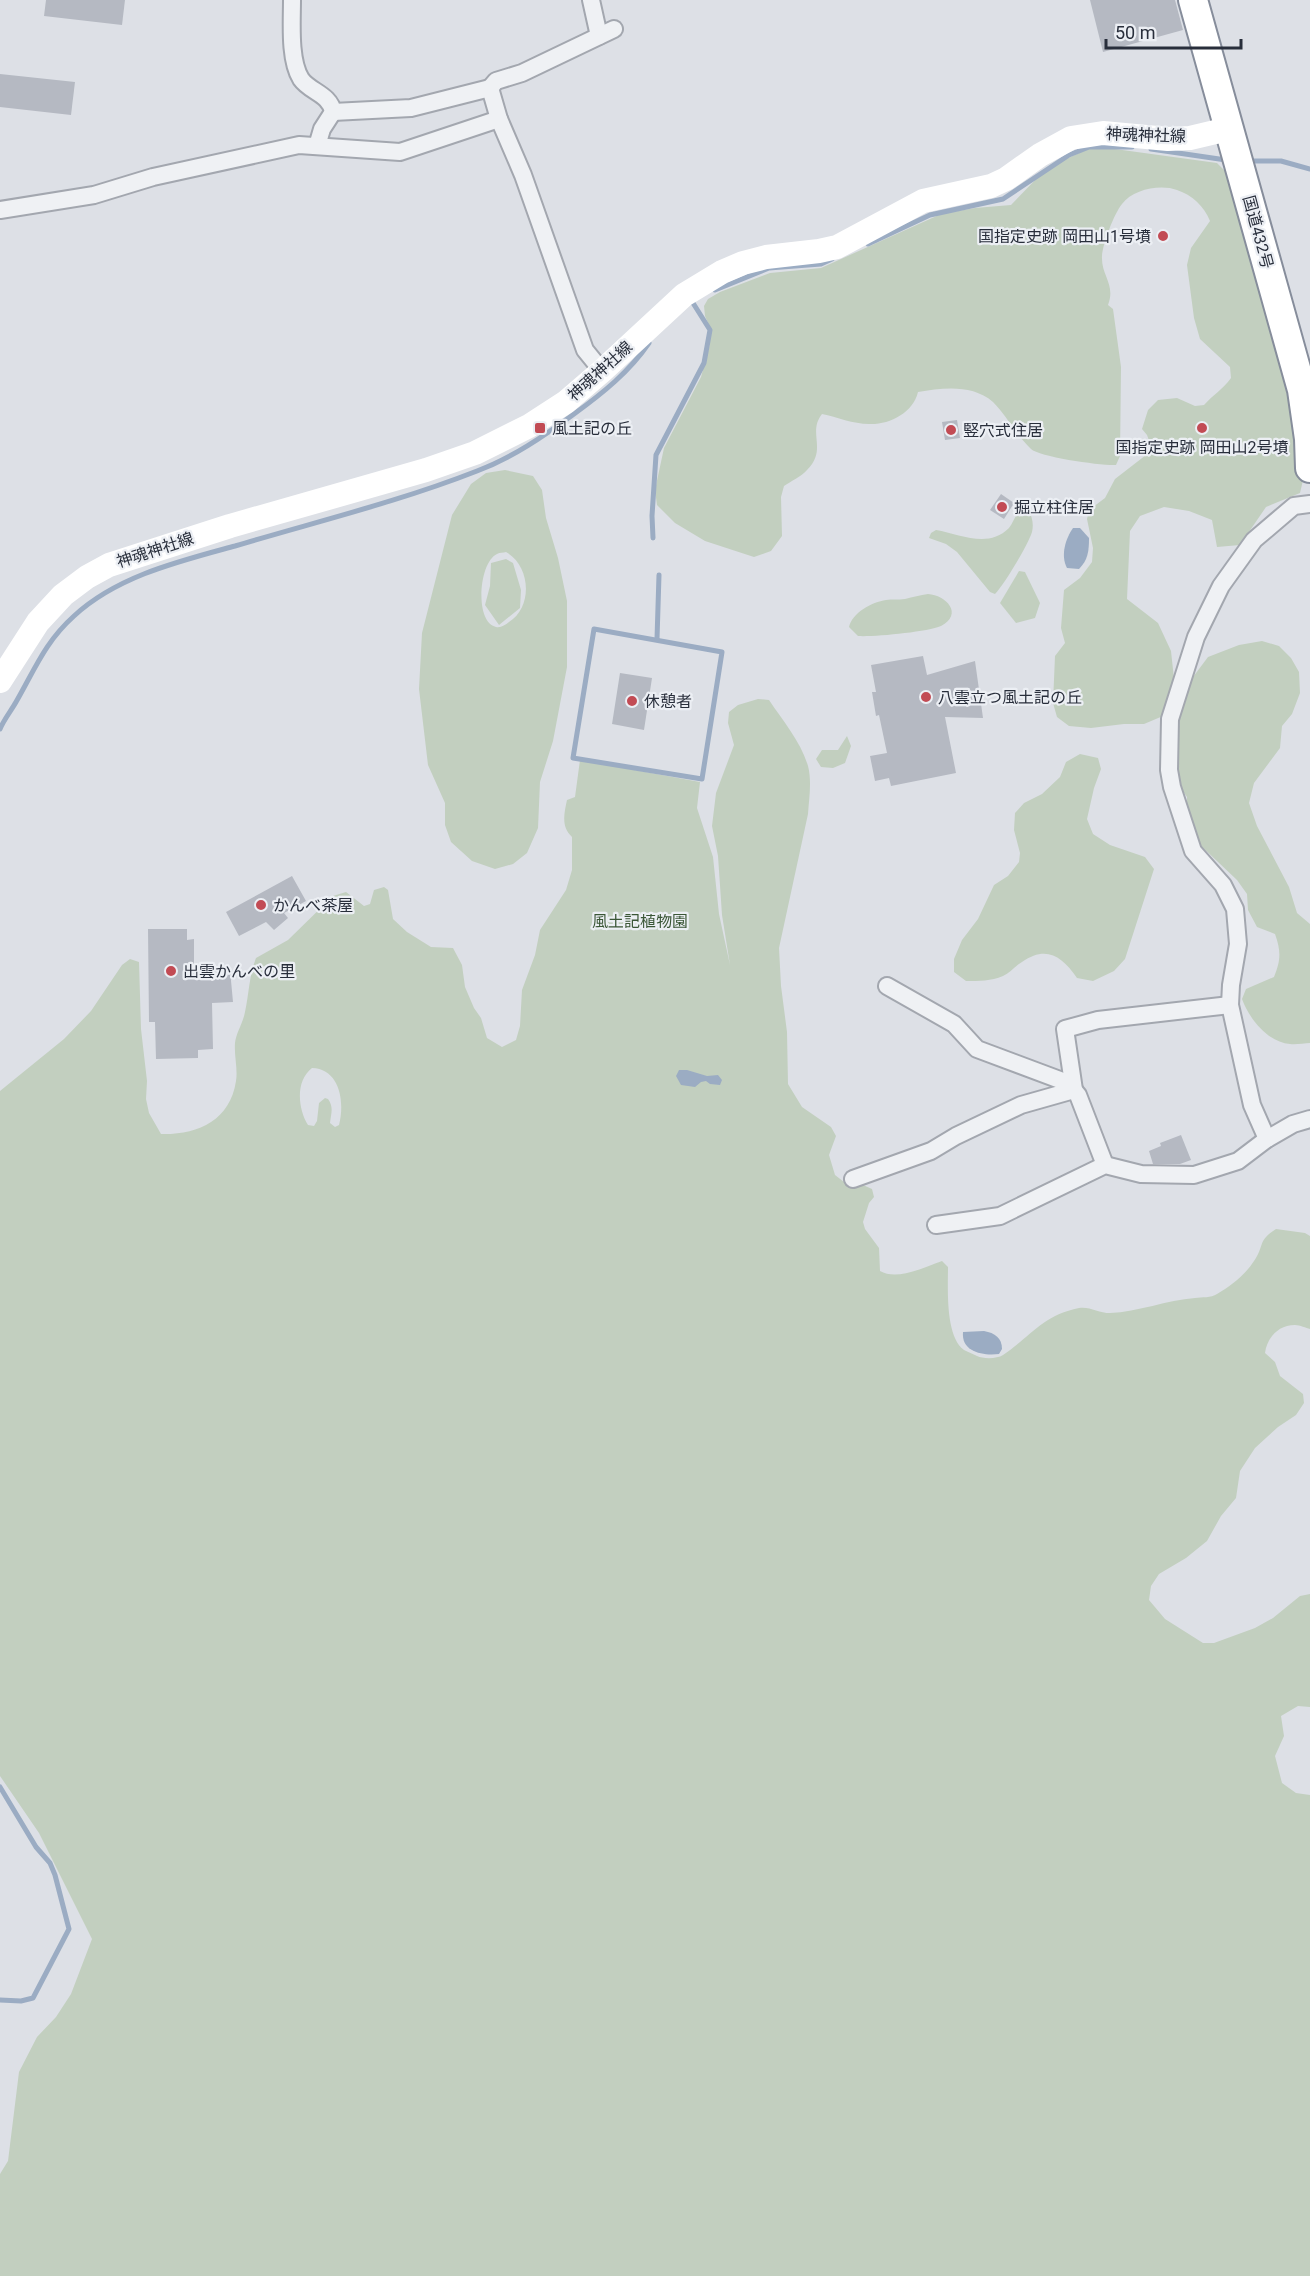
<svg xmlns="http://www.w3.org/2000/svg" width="1310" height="2276" viewBox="0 0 1310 2276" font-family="Roboto,'Noto Sans JP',sans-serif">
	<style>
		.green { fill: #c2cfbf; fill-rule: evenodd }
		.water { fill: #9bacc3 }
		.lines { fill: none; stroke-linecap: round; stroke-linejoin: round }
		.stream { stroke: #9bacc3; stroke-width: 5 }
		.building { fill: #b5b9c2 }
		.minor-casing { stroke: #a3a7af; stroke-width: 20 }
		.trunk-casing { stroke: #868d9b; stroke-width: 32 }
		.minor { stroke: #eff1f4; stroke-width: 16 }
		.secondary { stroke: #fff; stroke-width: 24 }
		.trunk { stroke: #fff; stroke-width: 28 }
		.poi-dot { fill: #c24b54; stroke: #eceff4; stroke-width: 2 }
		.labels { text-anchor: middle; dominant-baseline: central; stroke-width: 4.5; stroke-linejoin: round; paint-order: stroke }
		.street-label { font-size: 16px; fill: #282e3b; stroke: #eceff4 }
		.poi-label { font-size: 16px; fill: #282e3b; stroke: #eceff4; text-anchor: start }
		.park-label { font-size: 16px; fill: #3a5636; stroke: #eceff4 }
	</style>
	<rect width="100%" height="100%" fill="#dde0e6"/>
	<g class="green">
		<path d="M1088 149H1115L1217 163 1228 174 1289 368 1304 476 1300 493 1266 507 1240 545 1217 547 1212 520 1189 511 1164 507 1140 516 1130 531 1127 599 1158 623 1171 651 1175 688 1163 716 1144 724H1124L1091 728 1069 726 1057 717 1053 703 1055 656 1065 643 1061 628 1064 590 1080 578 1092 562 1093 548 1087 519 1089 510 1105 498 1115 479 1146 455 1151 446 1147 435 1142 429 1148 410 1158 400 1177 398 1195 406 1204 405C1213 395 1223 389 1231 378L1230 367 1200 339 1194 318 1187 265 1191 248 1210 221C1204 206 1192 195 1177 190 1161 184 1133 189 1122 204 1114 214 1103 243 1102 256 1101 276 1116 284 1108 305L1113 309 1121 367 1120 456 1116 465C1103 466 1039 457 1031 449 1016 435 1007 416 993 402 972 384 943 388 918 392 913 413 889 425 869 424 853 424 837 417 822 414 807 433 828 449 807 470 801 477 791 481 784 486L781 497 782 536 771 551 754 557 705 541 675 523 657 505 655 490 664 448 701 377 709 348 711 330 705 316 704 306 708 299 720 292 770 273 821 268 941 214 975 208 1011 205 1039 176 1064 160Z"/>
		<path d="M505 470 533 476 542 490 546 518 558 558 567 601V667L553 741 540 782 538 828 527 853 513 864 495 869 472 861 451 842 445 825V803L428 765 419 689 422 633 452 515 471 484 486 473ZM506 552C531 566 533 607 509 622 505 625 501 628 496 627 474 622 479 562 497 554 500 552 503 553 506 552Z"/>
		<path d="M1022 509H1028C1032 516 1034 524 1032 532 1028 545 1004 585 995 594L990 592 957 552 946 544 929 538 931 533 936 530C960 534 988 549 1009 528 1014 522 1015 514 1022 509Z"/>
		<path d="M506 559 513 563 521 590 520 608 499 625 485 605 490 586 491 563Z"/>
		<path d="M1019 571 1025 572 1040 603 1035 618 1016 623 1000 603Z"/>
		<path d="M928 594C946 595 964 614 941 626 927 632 874 637 858 636L849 627C852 613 872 602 886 600 892 599 898 600 905 599 913 597 920 595 928 594Z"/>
		<path d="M1262 641 1279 646 1291 658 1299 672 1300 693 1292 714 1282 726 1280 748 1254 783 1249 803 1257 826 1289 887 1297 913 1310 924V1043C1304 1043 1296 1045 1290 1044 1267 1042 1249 1018 1242 999L1246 989 1274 977C1281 960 1281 951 1275 934L1257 927 1248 910 1247 894 1237 880 1198 843 1187 816V797L1182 790 1176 774 1177 744 1181 710 1193 677 1208 657 1239 645Z"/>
		<path d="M758 699 769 700C783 721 801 742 808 766 812 781 809 799 808 814L779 948 781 986 787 1032 788 1084 802 1107 831 1127 836 1136 829 1155 835 1175 844 1182 863 1185 872 1189 874 1197 869 1203 863 1222 865 1229 879 1248 880 1271C897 1281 925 1267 942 1261L948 1267C948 1288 945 1336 964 1350 968 1352 973 1354 977 1356 983 1359 997 1359 1003 1355 1030 1337 1043 1315 1079 1308 1089 1306 1099 1313 1110 1313 1138 1312 1167 1300 1195 1298 1202 1297 1211 1298 1217 1294 1231 1286 1245 1275 1254 1261 1265 1245 1257 1241 1276 1229L1305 1233 1310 1236V1329C1306 1328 1300 1325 1295 1325 1278 1325 1267 1338 1265 1353L1275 1362 1280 1376 1303 1394 1304 1403 1296 1415 1278 1427 1255 1448 1240 1471 1236 1498 1221 1516 1207 1541 1186 1558 1159 1574 1151 1586 1149 1600 1165 1619 1203 1643H1214L1255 1628 1273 1618 1300 1596 1310 1594V1707L1298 1706 1281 1716 1284 1736 1275 1756 1282 1783 1296 1793 1310 1795V2276H0V2174L8 2161 19 2072 37 2037 56 2017 71 1994 92 1939 39 1833 0 1776V1091L64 1039 91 1011 122 965 130 959 139 962 141 1029 147 1081 146 1099 149 1113 161 1134C197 1135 230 1121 236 1081 238 1069 234 1056 235 1043 236 1033 243 1023 245 1012 249 994 249 976 256 958L288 940 333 896 346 892 364 906 370 904 374 890 384 887 388 890 393 919 407 932 431 947 453 948 462 965 465 987 474 1008 481 1018 487 1038 502 1047 516 1040 520 1026 522 990 535 955 540 930 566 890 572 870V837C561 827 564 814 567 800L575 797 580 760 700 782 697 808 713 857 719 914 730 965 722 915 718 856 712 826 716 793 734 745 728 723 729 712 738 705ZM312 1068C340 1069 345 1102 339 1125L335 1127 330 1123C331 1114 334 1107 328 1099L325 1098 319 1103 317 1121 314 1126 308 1125C298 1109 295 1081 312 1068Z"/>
		<path d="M847 736 851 746 845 763 833 768 821 767 816 759 822 750H838Z"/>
		<path d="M1080 754 1098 758 1101 769 1094 788 1087 819 1093 834 1110 845 1145 857 1154 869 1125 959 1114 971 1093 981 1077 978C1062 956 1046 945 1022 962 1015 966 1010 973 1003 976 991 981 979 981 966 981L954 972V959L962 940 978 919 994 885 1008 876 1019 862 1020 853 1014 830 1015 813 1024 803 1042 794 1060 777 1066 762Z"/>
	</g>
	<g class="water">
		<path d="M1073 528H1080L1089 538C1089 551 1088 560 1079 569L1067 568C1060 555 1066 538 1073 528Z"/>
		<path d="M679 1070H687L707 1076 718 1075 722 1080 720 1085 710 1084 706 1081 701 1082 695 1087 681 1085 676 1076Z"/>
		<path d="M984 1331C995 1333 1002 1338 1002 1349L999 1354C983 1356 961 1352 963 1332Z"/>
	</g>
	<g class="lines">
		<g class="stream">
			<path d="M1151 149 1226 160"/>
			<path d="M1248 161H1281L1310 169"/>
			<path d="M868 244 930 215 1003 199 1069 155 1089 147H1132"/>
			<path d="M715 290 769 268 821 264 832 259"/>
			<path d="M653 538 652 516 656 455 704 363 710 330 693 303"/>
			<path d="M594 629 722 652 702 779 573 758Z"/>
			<path d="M657 639 659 575"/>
			<path d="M0 729C4 719 11 711 16 702 35 669 45 642 74 616 117 576 180 561 235 546 315 522 398 502 477 471 512 458 544 436 574 414 603 393 629 372 649 343"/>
			<path d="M0 1787 36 1847 50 1863 55 1875 69 1929 33 1998 21 2001 0 2000"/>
		</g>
	</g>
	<g class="building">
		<path d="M46 0H125L122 25 44 16Z"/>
		<path d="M1090 0H1175L1183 30 1103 52Z"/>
		<path d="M0 74 75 82 71 115 0 107Z"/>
		<path d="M957 420 960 438 945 440 942 422Z"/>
		<path d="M1001 494 1014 503 1004 519 990 510Z"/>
		<path d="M923 656 927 675 975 661 983 718 945 717 956 773 891 786 889 778 875 781 870 756 887 753 879 715 876 716 872 692H876L871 665Z"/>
		<path d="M620 673 652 678 644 730 612 724Z"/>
		<path d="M292 876 306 901 284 913 288 918 274 930 266 922 239 936 226 912Z"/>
		<path d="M148 929H187V940L194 939V972L230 970 233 1002 212 1003 213 1049 198 1050V1058L156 1059 155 1022H149Z"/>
		<path d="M1181 1135 1191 1160 1180 1164H1153L1149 1151 1161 1146 1160 1143Z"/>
	</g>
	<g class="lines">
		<g class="minor-casing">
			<g id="minor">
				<path d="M292 0C292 22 289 60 301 79 310 92 330 94 333 112L322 129 317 146"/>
				<path d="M591 0 599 36"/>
				<path d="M333 112 411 108 490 88"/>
				<path d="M0 210 94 195 153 177 299 145 400 152 499 119"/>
				<path d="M602 371 585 350 523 175 499 119 490 88 496 81 522 73 614 29"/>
				<path d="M887 986 954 1024 977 1049 1068 1083 1078 1095 1105 1165"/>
				<path d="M1267 1139 1252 1105 1230 1005 1231 985 1238 944 1235 909 1223 885 1193 851 1172 787 1169 770 1170 719 1196 637 1221 586 1254 540 1294 506 1310 504"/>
				<path d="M853 1179 931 1151 956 1136 1021 1105 1074 1090 1065 1029 1098 1020 1230 1005"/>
				<path d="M936 1225 1000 1216 1105 1165 1141 1174 1194 1175 1238 1161 1267 1139 1293 1124 1310 1119"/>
			</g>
		</g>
		<g class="trunk-casing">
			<path id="trunk" d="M1193 0 1302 390 1309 439 1310 468"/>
		</g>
		<use href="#minor" class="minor"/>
		<path class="secondary" d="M0 681 38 622 63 595 87 577 109 565 230 526 426 470 475 453 529 426 566 402 602 371 684 295 722 272 743 263 766 257 819 251 837 247 923 201 991 186 1006 179 1040 155 1071 138 1103 133 1168 139 1190 138 1228 129"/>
		<use href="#trunk" class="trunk"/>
	</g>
	<g class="poi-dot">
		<circle cx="1163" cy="236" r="6"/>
		<rect x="534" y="422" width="12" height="12" rx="3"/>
		<circle cx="1202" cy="428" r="6"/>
		<circle cx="951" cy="430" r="6"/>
		<circle cx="1002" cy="507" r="6"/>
		<circle cx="926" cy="697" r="6"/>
		<circle cx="632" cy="701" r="6"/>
		<circle cx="261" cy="905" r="6"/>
		<circle cx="171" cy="971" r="6"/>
	</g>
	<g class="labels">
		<g class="street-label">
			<text transform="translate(1146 135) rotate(2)">神魂神社線</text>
			<text transform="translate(1258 232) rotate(75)">国道432号</text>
			<text transform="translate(600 371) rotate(-42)">神魂神社線</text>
			<text transform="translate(155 550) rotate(-18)">神魂神社線</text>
		</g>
		<g class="poi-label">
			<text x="1151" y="236" text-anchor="end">国指定史跡 岡田山1号墳</text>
			<text x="552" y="428">風土記の丘</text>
			<text x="963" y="430">竪穴式住居</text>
			<text x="1202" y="447" text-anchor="middle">国指定史跡 岡田山2号墳</text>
			<text x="1014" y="507">掘立柱住居</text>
			<text x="938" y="697">八雲立つ風土記の丘</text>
			<text x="644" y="701">休憩者</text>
			<text x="273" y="905">かんべ茶屋</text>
			<text x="183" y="971">出雲かんべの里</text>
		</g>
		<g class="park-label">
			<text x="640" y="921">風土記植物園</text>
		</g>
	</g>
	<path d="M1106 39v9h135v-9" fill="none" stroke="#282e3b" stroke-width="3"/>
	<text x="1115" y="39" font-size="18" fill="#282e3b" stroke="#eceff4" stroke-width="4.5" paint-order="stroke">50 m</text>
</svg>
